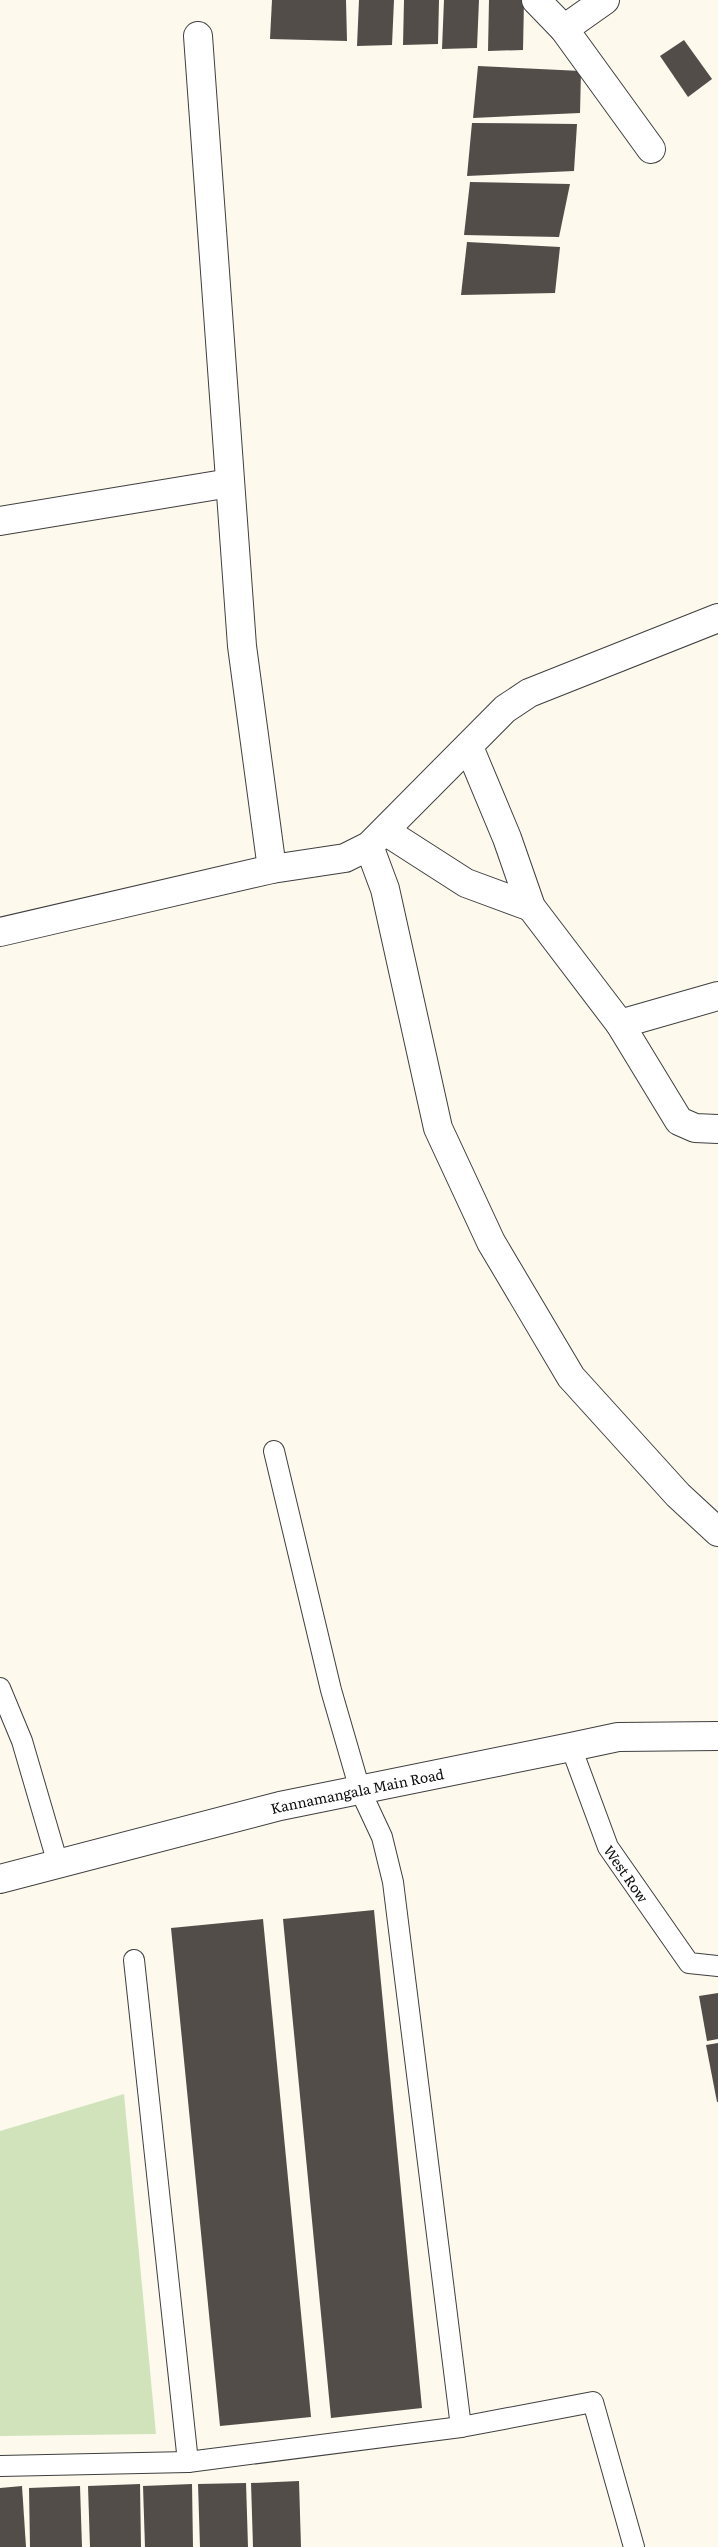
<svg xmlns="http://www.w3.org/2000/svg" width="718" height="2547" viewBox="0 0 718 2547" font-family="Literata,serif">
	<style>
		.green { fill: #d1e3bb }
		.building { fill: #534d4a }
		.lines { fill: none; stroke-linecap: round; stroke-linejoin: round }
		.service-casing { stroke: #3f3f3f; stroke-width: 22 }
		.minor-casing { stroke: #3f3f3f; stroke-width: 30 }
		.tertiary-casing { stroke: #3f3f3f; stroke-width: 30 }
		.service { stroke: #fff; stroke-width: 20 }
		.minor { stroke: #fff; stroke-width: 28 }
		.tertiary { stroke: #fff; stroke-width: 28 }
		.labels { text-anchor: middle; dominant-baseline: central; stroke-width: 5; stroke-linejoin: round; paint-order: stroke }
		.street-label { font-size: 14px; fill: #0c0c0c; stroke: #fff }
	</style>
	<rect width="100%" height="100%" fill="#fdf9ed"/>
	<path class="green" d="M124 2094 156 2434 0 2436V2131Z"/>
	<g class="building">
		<path d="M272 0H346L347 41 270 39Z"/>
		<path d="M359 0H394L392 45 357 46Z"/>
		<path d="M404 0H439L438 44 403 45Z"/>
		<path d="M444 0H479L477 48 442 49Z"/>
		<path d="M489 0H524L523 50 488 51Z"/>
		<path d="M684 40 712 79 688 97 660 56Z"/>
		<path d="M478 66 581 71 580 113 473 118Z"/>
		<path d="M472 123 577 124 574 171 467 176Z"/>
		<path d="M470 182 570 184 559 237 464 235Z"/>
		<path d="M467 242 560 247 555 293 461 295Z"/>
		<path d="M374 1910 422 2408 331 2418 283 1919Z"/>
		<path d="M263 1919 311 2417 220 2426 171 1928Z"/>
		<path d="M718 1993V2039L707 2041 699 1996Z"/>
		<path d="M718 2043V2102H717L706 2045Z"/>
		<path d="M299 2481 301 2547H253L251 2483Z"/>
		<path d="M246 2483 248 2547H200L198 2484Z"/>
		<path d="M140 2484 141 2547H90L88 2486Z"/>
		<path d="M192 2484 193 2547H145L143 2486Z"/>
		<path d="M22 2486 26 2547H0V2488Z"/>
		<path d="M80 2486 82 2547H30L29 2488Z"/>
	</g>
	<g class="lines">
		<g class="service-casing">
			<g id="service">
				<path d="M274 1451 331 1690 360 1790 382 1837 393 1882 461 2427"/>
				<path d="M0 1688 22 1741 58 1864"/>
				<path id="s1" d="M571 1747 608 1847 689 1963 718 1966"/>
				<path d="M134 1960 188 2462"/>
				<path d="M0 2466 188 2462 461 2427 593 2402 634 2547"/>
			</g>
		</g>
		<g class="minor-casing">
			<g id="minor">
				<path d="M536 0 564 29 651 149"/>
				<path d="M564 29 605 0"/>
				<path d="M198 36 242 646 272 869"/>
				<path d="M0 521 230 483"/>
				<path d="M469 747 507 838 531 907 620 1024 679 1121 695 1128 718 1129"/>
				<path d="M385 831 466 883 531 907"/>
				<path d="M369 846 385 889 438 1128 491 1242 571 1377 678 1495 718 1532"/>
				<path d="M620 1024 718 996"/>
			</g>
		</g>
		<g class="tertiary-casing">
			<g id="tertiary">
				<path d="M0 932 272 869 345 858 369 846 505 709 529 693 718 618"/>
				<path id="s2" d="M0 1879 280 1806 571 1747 618 1737 718 1736"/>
			</g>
		</g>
		<use href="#service" class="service"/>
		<use href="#minor" class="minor"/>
		<use href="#tertiary" class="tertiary"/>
	</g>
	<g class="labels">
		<g class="street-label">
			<text stroke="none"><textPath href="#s2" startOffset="368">Kannamangala Main Road</textPath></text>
			<text stroke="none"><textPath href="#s1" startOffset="139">West Row</textPath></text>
		</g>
	</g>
</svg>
